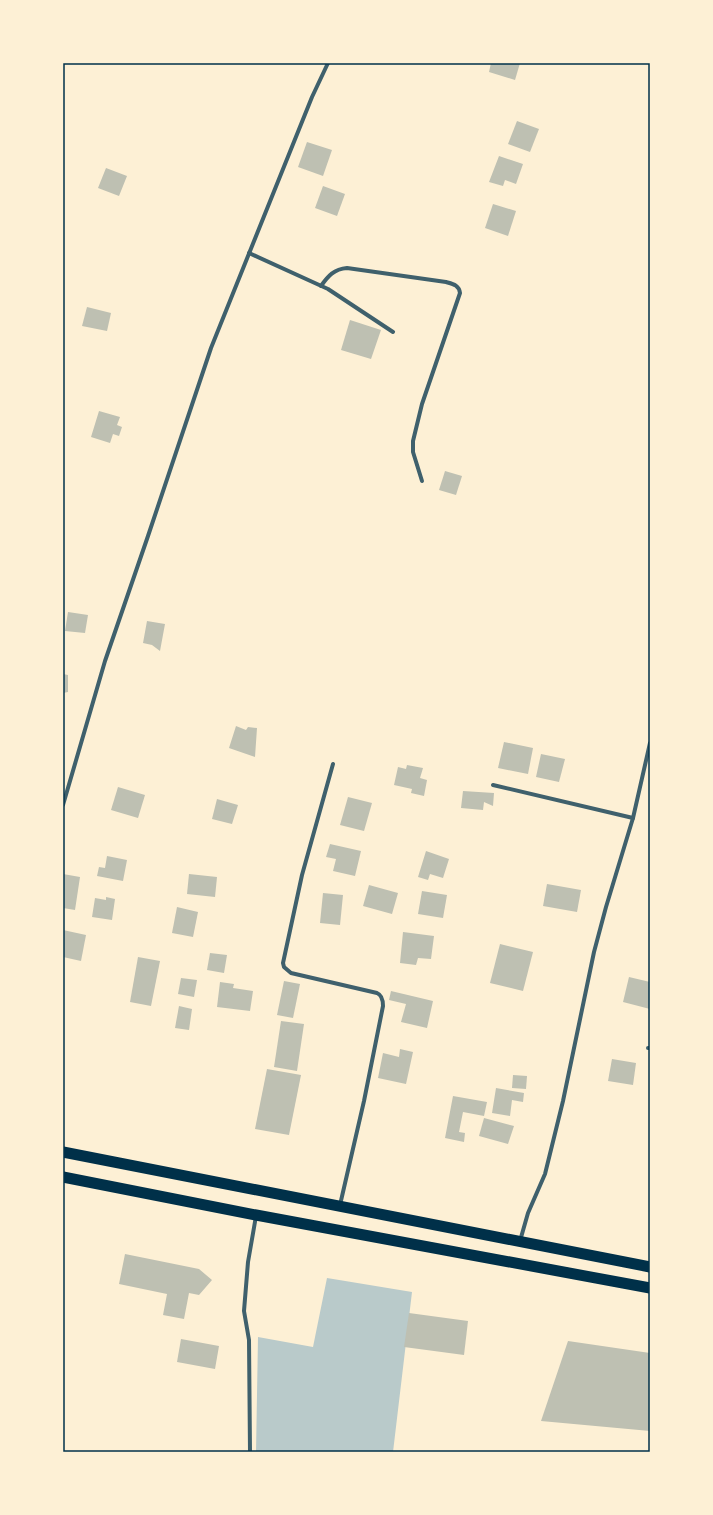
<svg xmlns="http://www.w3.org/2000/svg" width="713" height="1515" viewBox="0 0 713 1515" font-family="'Roboto Condensed',sans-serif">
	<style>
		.green { fill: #b9caca }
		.building { fill: #bec0b2 }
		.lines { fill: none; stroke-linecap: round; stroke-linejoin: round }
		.minor { stroke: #3f606c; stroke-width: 4 }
		.trunk { stroke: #003049; stroke-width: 11 }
		.neatline { fill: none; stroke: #003049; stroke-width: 1.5 }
	</style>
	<rect width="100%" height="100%" fill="#fdf0d5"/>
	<path class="green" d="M327 1278 412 1292 393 1452H256L258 1337 313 1347Z"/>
	<g class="building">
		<path d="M491 63H520L515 80 489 72Z"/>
		<path d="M517 121 539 129 530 152 508 144Z"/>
		<path d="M307 142 332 150 323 176 298 167Z"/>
		<path d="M499 156 523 164 516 184 505 180 503 186 489 182Z"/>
		<path d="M106 168 127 176 119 196 98 188Z"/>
		<path d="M323 186 345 194 337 216 315 208Z"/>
		<path d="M493 204 516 211 508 236 485 228Z"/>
		<path d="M87 307 111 313 107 331 82 326Z"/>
		<path d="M350 320 381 330 371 359 341 350Z"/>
		<path d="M99 411 120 417 117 425 122 427 119 436 113 434 110 443 91 437Z"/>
		<path d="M445 471 462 476 456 495 439 490Z"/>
		<path d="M68 612 88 615 85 633 65 631Z"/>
		<path d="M147 621 165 624 160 651 152 645 143 643Z"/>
		<path d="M63 674 68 675V692L63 693Z"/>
		<path d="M236 726 246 730 248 727 257 728 255 757 229 748Z"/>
		<path d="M504 742 533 748 528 774 498 768Z"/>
		<path d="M541 754 565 759 559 782 536 777Z"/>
		<path d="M407 765 423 768 420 778 427 780 424 796 411 793 412 789 394 785 398 767 406 769Z"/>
		<path d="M118 787 145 795 138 818 111 810Z"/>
		<path d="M463 791 494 793 493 806 484 802 483 810 461 808Z"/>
		<path d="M348 797 372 803 364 831 340 825Z"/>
		<path d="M217 799 238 805 232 824 212 819Z"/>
		<path d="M330 844 361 851 355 876 333 871 336 859 326 857Z"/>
		<path d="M426 851 449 859 443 878 430 874 428 880 418 877Z"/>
		<path d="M107 856 127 860 123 881 97 876 99 867 105 868Z"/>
		<path d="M63 874 80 877 75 910 63 908Z"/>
		<path d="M189 874 217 877 215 897 187 894Z"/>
		<path d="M547 884 581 890 577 912 543 906Z"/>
		<path d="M369 885 398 893 392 914 363 906Z"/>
		<path d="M422 891 447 895 443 918 418 914Z"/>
		<path d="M323 893 343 895 340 925 320 923Z"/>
		<path d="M106 897 115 899 112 920 92 917 95 898 106 900Z"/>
		<path d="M177 907 198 912 193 937 172 933Z"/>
		<path d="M63 930 86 935 81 961 63 957Z"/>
		<path d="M403 932 434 936 431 959 418 958 416 965 400 963Z"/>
		<path d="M500 944 533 952 523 991 490 983Z"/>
		<path d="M210 953 227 955 224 973 207 970Z"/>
		<path d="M138 957 160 961 151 1006 130 1002Z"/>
		<path d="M629 977 650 982V1009L623 1002Z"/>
		<path d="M181 978 197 980 194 997 178 994Z"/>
		<path d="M284 981 300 984 293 1018 277 1015Z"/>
		<path d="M220 982 234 984 233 988 253 991 250 1011 217 1007Z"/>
		<path d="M391 991 433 1001 427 1028 401 1022 406 1004 389 1000Z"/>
		<path d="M179 1006 192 1009 189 1030 175 1028Z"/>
		<path d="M281 1021 304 1024 297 1071 274 1067Z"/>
		<path d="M400 1049 413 1052 406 1084 378 1078 383 1053 399 1057Z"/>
		<path d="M612 1059 636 1063 633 1085 608 1081Z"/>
		<path d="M267 1069 301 1075 289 1135 255 1129Z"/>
		<path d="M513 1075 527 1076 526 1089 512 1088Z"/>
		<path d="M496 1088 524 1093 523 1102 512 1100 510 1116 492 1113Z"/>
		<path d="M453 1096 487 1102 484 1116 463 1112 459 1132 465 1133 464 1142 445 1138Z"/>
		<path d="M484 1118 514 1126 508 1144 479 1136Z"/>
		<path d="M125 1254 199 1269 212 1280 199 1295 189 1293 184 1319 163 1315 167 1294 119 1284Z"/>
		<path d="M409 1313 468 1321 464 1355 404 1347Z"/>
		<path d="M181 1339 219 1346 215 1369 177 1362Z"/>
		<path d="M568 1341 650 1353V1431L541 1421Z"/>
	</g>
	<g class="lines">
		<g class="minor">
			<path d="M249 253 328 289 393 332"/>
			<path d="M321 286C328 276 334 269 347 268L446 282C453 284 459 285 460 293L422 404 413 441V452L422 481"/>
			<path d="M333 764 302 875 283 963 284 967 291 973 377 993C382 995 383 1000 383 1006L364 1101 340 1205"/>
			<path d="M493 785 633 818"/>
			<path d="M63 805 105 661 148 536 211 348 312 97 328 63"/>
			<path d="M648 1048H650"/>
			<path d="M520 1241 528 1213 545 1174 563 1101 594 952 606 907 633 818 650 743"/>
			<path d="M250 1452 249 1340 244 1311 248 1262 256 1216"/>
		</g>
		<g class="trunk">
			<path d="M63 1152 650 1267"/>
			<path d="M63 1177 256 1215 650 1288"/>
		</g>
	</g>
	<rect width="713" height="1515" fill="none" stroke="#fdf0d5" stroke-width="128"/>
	<rect x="64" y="64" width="585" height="1387" class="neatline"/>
</svg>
